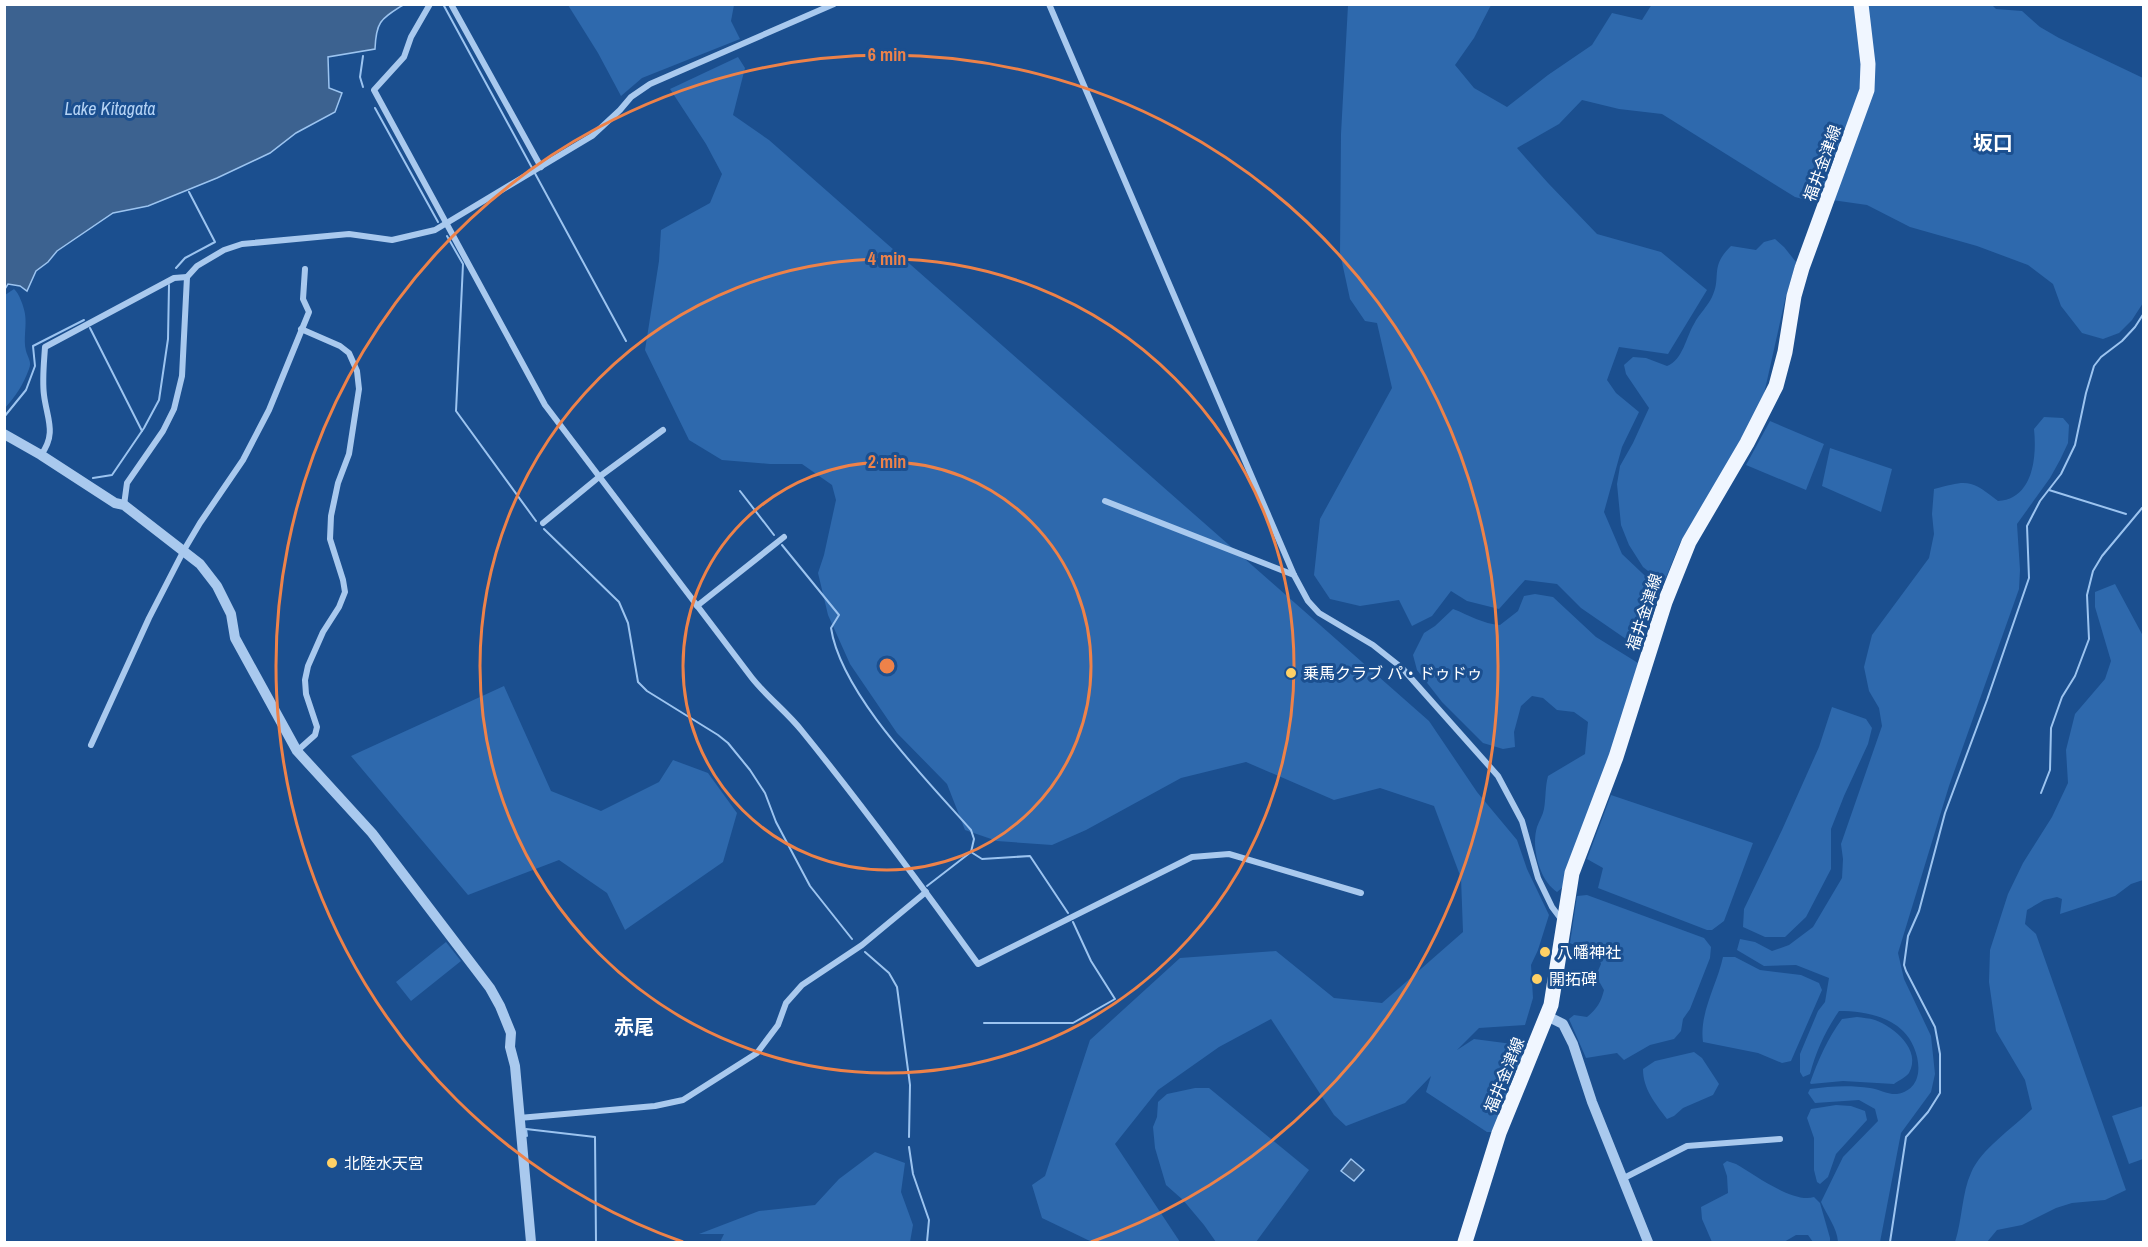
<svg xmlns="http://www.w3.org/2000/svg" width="2148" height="1247" viewBox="0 0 2148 1247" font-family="'Archivo Narrow','Noto Sans JP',sans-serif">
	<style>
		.green { fill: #2e69ad }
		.water { fill: #3c6290; stroke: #9cc4f0; stroke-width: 1.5 }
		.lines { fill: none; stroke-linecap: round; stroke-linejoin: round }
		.stream { stroke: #9cc4f0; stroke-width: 2 }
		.minor { stroke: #a9c9ee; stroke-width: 6 }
		.tertiary { stroke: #a9c9ee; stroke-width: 10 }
		.primary { stroke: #f0f6ff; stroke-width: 15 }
		.ring { fill: none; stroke: #ee8249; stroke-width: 3 }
		.poi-dot { fill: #ffd166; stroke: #1b4f8f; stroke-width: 2 }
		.labels { text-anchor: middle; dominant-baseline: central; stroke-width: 6; stroke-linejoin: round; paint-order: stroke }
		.street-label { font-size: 16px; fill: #fff; stroke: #1b4f8f }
		.poi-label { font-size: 16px; fill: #fff; stroke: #1b4f8f; text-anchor: start }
		.water-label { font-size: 18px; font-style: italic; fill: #b5d3f5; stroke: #1b4f8f }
		.quarter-label { font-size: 20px; font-weight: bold; fill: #fff; stroke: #1b4f8f }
		.centre { fill: #ee8249; stroke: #1b4f8f; stroke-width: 3 }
		.ring-label { font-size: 18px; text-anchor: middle; font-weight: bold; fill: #ee8249; stroke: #1b4f8f; stroke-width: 6; stroke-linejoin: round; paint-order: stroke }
	</style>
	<rect width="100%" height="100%" fill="#1b4f8f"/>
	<g class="green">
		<path d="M1652 4 1992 5 1996 9 2022 11 2040 27 2059 38 2143 78V303L2132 320 2119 333 2103 339 2082 333 2061 306 2053 284 2028 265 1977 246 1910 227 1867 205 1832 200 1814 202 1795 197 1662 114 1619 109 1582 100 1559 124 1517 148 1548 183 1597 234 1661 252 1707 290 1668 354 1619 347 1607 380 1616 393 1639 412 1622 447 1604 512 1622 554 1660 590 1639 648 1581 608 1557 584 1525 580 1499 609 1467 601 1451 591 1432 616 1412 626 1399 600 1360 606 1330 599 1314 575 1320 519 1392 388 1377 323 1365 321 1350 299 1340 253 1341 134 1348 5H1491L1474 38 1455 65 1474 88 1507 107 1548 75 1592 45 1612 13 1642 20Z"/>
		<path d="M568 5H734L731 21 740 39 642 78 621 96 598 53Z"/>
		<path d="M738 57 745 68 733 115 769 140 1429 721 1477 792 1517 840 1527 869 1549 915 1538 950 1531 965 1533 998 1525 1025 1479 1028 1457 1050 1474 1039 1527 1046 1492 1132H1487L1426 1092 1431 1076 1405 1103 1346 1126 1334 1115 1271 1019 1219 1047 1158 1090 1115 1144 1180 1242H1092L1042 1218 1032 1185 1045 1176 1090 1040 1180 958 1276 951 1334 998 1382 1003 1463 932 1461 878 1434 806 1380 788 1334 800 1246 762 1181 778 1086 830 1052 845 997 841 965 830 947 784 897 733 850 664 828 615 818 573 824 555 836 500 832 485 802 464H770L722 460 689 440 645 350 659 261 661 230 710 203 722 174 706 144 670 89Z"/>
		<path d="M1775 239 1784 247 1796 262 1785 300 1764 394 1744 436 1680 543 1665 580 1657 578 1643 567 1629 545 1621 525 1617 484 1620 466 1633 443 1649 408 1626 374 1624 365 1633 357 1646 358 1667 366C1683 360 1686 337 1694 324 1699 314 1708 306 1712 297 1722 277 1709 267 1731 246L1756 250 1764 242Z"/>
		<path d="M14 289C19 293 24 307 25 314 27 326 23 339 26 351 28 358 32 362 29 369 23 385 16 396 5 408V295Z"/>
		<path d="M2044 417 2063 418 2069 425 2068 443 2060 460 2050 478 2017 524 2020 570 2019 589 1949 786 1898 953 1904 979 1931 1036 1935 1074 1931 1092 1901 1133 1880 1242H1838C1837 1227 1827 1216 1821 1202L1843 1157 1878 1121 1875 1109 1859 1100 1815 1103 1808 1093 1810 1089C1830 1086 1850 1085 1870 1088 1878 1089 1889 1095 1897 1094 1929 1089 1920 1047 1903 1031 1887 1015 1861 1011 1839 1011 1826 1030 1816 1051 1810 1074L1803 1077 1800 1072V1054L1818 1011 1825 1002 1829 978 1796 965 1764 966 1737 950 1740 939 1755 942 1772 951 1789 945 1813 927 1842 878 1843 859 1841 844 1882 726 1879 708 1869 691 1864 667 1872 635 1929 558 1934 534 1932 514 1934 489C1968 480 1970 479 1998 501 2033 499 2037 457 2034 429Z"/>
		<path d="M1770 421 1824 444 1806 490 1746 465Z"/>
		<path d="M1830 448 1892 469 1881 512 1822 486Z"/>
		<path d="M2115 584 2143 636V880L2131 884 2115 896 2060 914 2062 899 2057 897 2044 900 2027 910 2025 924 2036 934 2126 1190 2105 1200 2072 1203 2056 1208 2022 1225 1997 1230 1987 1242H1955C1962 1221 1962 1192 1971 1173 1981 1149 2013 1128 2032 1109L2025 1080 1996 1031 1989 982 1990 950 2008 894 2023 863 2052 817 2068 783 2066 750 2075 714 2105 679 2111 661 2095 607V592Z"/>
		<path d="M1535 594 1553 597 1596 637 1638 663 1620 727 1563 887 1557 892C1539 880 1531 847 1537 827 1539 821 1543 815 1544 809 1546 798 1545 787 1548 776L1585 754 1588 722 1574 712 1557 710 1543 698 1532 696 1521 706 1514 732 1515 747 1503 749 1483 743 1442 702 1417 670 1413 655 1424 633 1435 626 1453 609C1469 615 1483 624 1500 625L1518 611 1524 596Z"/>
		<path d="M504 686 551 791 601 811 659 782 673 760 708 773 737 813 723 862 625 930 607 893 559 860 468 895 351 756Z"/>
		<path d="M1832 707 1866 719 1872 728 1868 744 1844 796 1831 829V869L1806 917 1785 937H1765L1743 927 1744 909 1782 830 1819 747Z"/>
		<path d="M1611 795 1753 843 1724 921 1712 930H1707L1598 888 1603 868 1587 859Z"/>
		<path d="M1587 895 1704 938 1711 947 1710 958 1690 1009 1683 1019 1681 1031 1674 1039 1650 1045 1624 1060 1617 1053 1586 1058 1569 1019 1574 1015 1587 1017C1597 1009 1601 1002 1604 990L1600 983 1594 980 1601 964 1599 957 1570 943 1577 896Z"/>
		<path d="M446 942 461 961 411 1001 396 982Z"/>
		<path d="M1723 957H1735L1760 970 1801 975 1819 983 1822 990 1791 1061 1782 1063 1758 1053 1703 1042C1699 1013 1717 985 1723 957Z"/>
		<path d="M1857 1017C1863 1018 1869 1018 1875 1020 1894 1027 1922 1050 1909 1073 1906 1077 1898 1081 1894 1084L1843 1081 1811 1084 1810 1083C1818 1060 1828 1038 1842 1019Z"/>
		<path d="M1694 1052 1702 1058 1719 1084 1713 1095 1683 1108 1674 1116 1667 1119C1655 1103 1643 1089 1643 1069L1655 1061Z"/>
		<path d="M1195 1088H1209L1309 1170 1256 1242H1216L1204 1225 1183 1200 1166 1185 1155 1148 1153 1127 1157 1117 1158 1102 1167 1094Z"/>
		<path d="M1836 1105 1851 1106 1865 1111 1867 1120 1836 1154 1828 1177 1820 1184 1817 1182 1814 1170V1138L1807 1118 1811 1109Z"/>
		<path d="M2143 1106V1159L2129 1164 2112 1116Z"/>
		<path d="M875 1152 905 1163 901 1192 913 1225 910 1242H720L724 1234H699L759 1211 815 1205 839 1179Z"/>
		<path d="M1727 1161 1736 1164C1755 1175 1794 1204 1814 1197L1820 1203 1830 1238V1242H1813L1808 1235H1796L1784 1242H1712L1702 1219 1701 1207 1728 1193 1727 1176 1723 1164Z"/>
	</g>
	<g class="water">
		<path d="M5 4H403V5C381 19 376 21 375 49L328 57 329 88 342 93 335 112 296 133 270 153 217 178 148 206 113 213 57 251 48 262 36 271 27 291 20 286 8 284 5 289Z"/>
		<path d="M1351 1159 1364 1170 1354 1181 1341 1171Z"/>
	</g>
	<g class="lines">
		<g class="stream">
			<path d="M443 4 626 341"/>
			<path d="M363 56 360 77 363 87"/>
			<path d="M375 108 438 222"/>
			<path d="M447 236 463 264 456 411 536 521"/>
			<path d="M176 268 185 258 215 242 189 192"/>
			<path d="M90 328 142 431"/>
			<path d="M4 417 26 390 35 366 33 346 84 320"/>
			<path d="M93 478 112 475 144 428 159 400 168 339 169 285"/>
			<path d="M2049 490 2126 514"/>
			<path d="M740 491 774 535"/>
			<path d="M544 529 619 602 628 623 638 682 647 691 718 735 728 743 750 770 765 793 776 822 810 886 852 939"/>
			<path d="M782 545 839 615 831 628C841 694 927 780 971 830L974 839 971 852 982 859 1030 856 1068 913"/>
			<path d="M2041 793 2050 770 2051 728 2062 697 2075 676 2089 639 2087 595 2093 571 2102 556 2142 508"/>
			<path d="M927 886 971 852"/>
			<path d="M865 952 889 973 897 987 910 1085 909 1137"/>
			<path d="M984 1023H1073L1115 999 1091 961 1073 922"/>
			<path d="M527 1136 526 1129 595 1137 596 1242"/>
			<path d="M909 1147 913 1174 929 1220 927 1242"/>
			<path d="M1890 1242 1906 1137 1928 1112 1940 1093V1054L1935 1027 1906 971 1904 965 1908 936 1919 911 1945 813 1987 700 2029 578 2027 526 2040 501 2061 474 2075 445 2086 393 2094 366 2101 357 2122 341 2135 327 2144 313"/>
		</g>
		<g class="minor">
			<path d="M430 4 411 37 404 57 374 90 545 405 752 678C767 697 787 712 802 731 863 806 921 885 978 964L1192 857 1229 854 1361 893"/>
			<path d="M451 4 541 167"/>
			<path d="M1049 4 1294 575 1308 601 1319 613 1373 645 1402 668 1498 776 1522 821 1538 878 1552 907 1561 919"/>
			<path d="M41 455C57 433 47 419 44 395 42 380 44 363 45 347L174 278 187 277"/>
			<path d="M1105 501 1294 575"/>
			<path d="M124 505 127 483 163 431 174 409 182 376 187 277 197 266 224 250 242 244 349 234 392 240 435 230 592 136 620 110 631 97 650 84 834 4"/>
			<path d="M543 523 599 477 663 430"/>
			<path d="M697 606 784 537"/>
			<path d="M91 745 149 618 184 550 200 523 243 460 269 410 309 312 303 299 305 269"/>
			<path d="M297 751 315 735 317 727 306 694 305 680 308 666 323 632 339 607 345 592 343 580 330 539 331 516 338 483 349 454 359 389 357 371 349 353 340 346 301 329"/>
			<path d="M519 1118 655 1106 683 1100 757 1053 778 1025 786 1003 802 985 862 945 926 892"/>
			<path d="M1622 1179 1687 1146 1780 1139"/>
		</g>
		<g class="tertiary">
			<path d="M4 434 41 455 115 503 124 505 200 564 217 586 231 614 235 638 297 751 372 833 490 988 500 1006 511 1033 510 1047 515 1066 531 1242"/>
			<path d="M1547 1016 1563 1024 1573 1044 1592 1102 1648 1242"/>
		</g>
		<path class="primary" d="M1465 1242 1499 1133 1551 1005 1572 873 1616 757 1665 602 1689 542 1747 443 1776 386 1785 352 1794 296 1802 268 1867 90 1868 64 1861 4"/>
	</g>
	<g class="ring">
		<circle cx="887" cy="666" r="204"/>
		<circle cx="887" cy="666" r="407"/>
		<path d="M683 1242A611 611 0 1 1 1091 1242"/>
	</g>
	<g class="poi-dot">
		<circle cx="1291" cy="673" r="6"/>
		<circle cx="1545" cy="952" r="6"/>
		<circle cx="1537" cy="979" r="6"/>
		<circle cx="332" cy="1163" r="6"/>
	</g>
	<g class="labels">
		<g class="street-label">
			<text transform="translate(1822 163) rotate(-70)">福井金津線</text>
			<text transform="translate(1644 612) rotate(-72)">福井金津線</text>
			<text transform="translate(1504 1075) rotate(-68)">福井金津線</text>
		</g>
		<g class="poi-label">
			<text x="1303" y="673">乗馬クラブ パ・ドゥドゥ</text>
			<text x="1557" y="952">八幡神社</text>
			<text x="1549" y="979">開拓碑</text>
			<text x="344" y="1163">北陸水天宮</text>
		</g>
		<g class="water-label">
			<text x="110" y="108">Lake Kitagata</text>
		</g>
		<g class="quarter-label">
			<text x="1993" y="142">坂口</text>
			<text x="634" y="1026">赤尾</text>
		</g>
	</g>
	<circle cx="887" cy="666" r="9" class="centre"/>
	<g class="ring-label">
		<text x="887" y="61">6 min</text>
		<text x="887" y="265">4 min</text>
		<text x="887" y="468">2 min</text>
	</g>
	<rect width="2148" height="1247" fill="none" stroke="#ffffff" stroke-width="12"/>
</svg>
